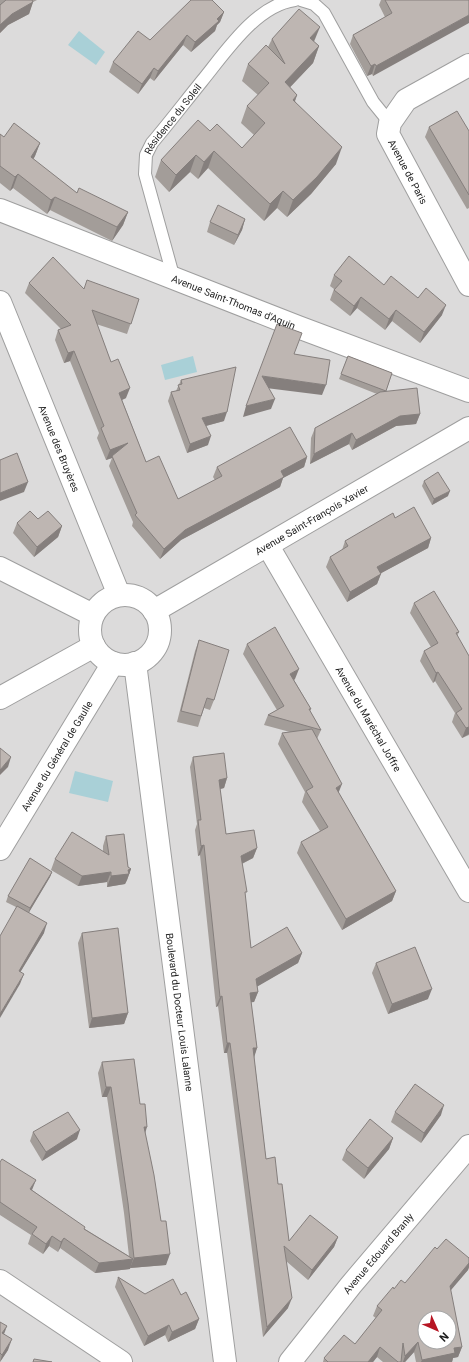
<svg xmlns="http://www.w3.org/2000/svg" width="469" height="1362" viewBox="0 0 469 1362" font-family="Roboto,sans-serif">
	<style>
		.residential { fill: #dcdbdb; fill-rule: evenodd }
		.water { fill: #a9d0d7 }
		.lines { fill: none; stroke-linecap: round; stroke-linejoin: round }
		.service-casing { stroke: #9f9f9f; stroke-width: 14 }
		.minor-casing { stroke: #9f9f9f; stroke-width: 24 }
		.service { stroke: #fff; stroke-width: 12 }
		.minor { stroke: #fff; stroke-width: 22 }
		.wall { fill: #a39d99 }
		.shaded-wall { fill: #857f7d }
		.building { fill: #beb6b2; stroke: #857f7d; fill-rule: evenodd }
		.labels { text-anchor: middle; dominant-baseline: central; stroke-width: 3.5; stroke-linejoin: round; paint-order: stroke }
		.street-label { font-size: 10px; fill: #1e1e1e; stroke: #fff }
	</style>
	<rect width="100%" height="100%" fill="#eeeae5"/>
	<path class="residential" d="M0 0H469V1362H0ZM425 1318H449V1342H425Z"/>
	<g class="water">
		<path d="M79 31 105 52 96 65 68 45Z"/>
		<path d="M193 356 197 372 165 380 161 365Z"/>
		<path d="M75 771 113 781 108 802 69 793Z"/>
	</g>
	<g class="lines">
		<g class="service-casing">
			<g id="service">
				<path d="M301 0 314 4 324 13 373 102 390 123"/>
				<path id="s1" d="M174 279 145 174 146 155 152 143C169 123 185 102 202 81 225 53 256 5 295 0"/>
			</g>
		</g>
		<g class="minor-casing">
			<g id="minor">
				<path id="s2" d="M469 65 406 100 390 123 388 134 469 285"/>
				<path id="s3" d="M0 210 298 327 469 391"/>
				<path id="s4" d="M0 302 119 595"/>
				<path id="s5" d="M268 546 469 891"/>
				<path d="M0 568 93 615"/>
				<circle cx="125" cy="630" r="35"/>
				<path id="s6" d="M154 611 469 428"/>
				<path id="s7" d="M135 663 225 1362"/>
				<path d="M0 698 94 646"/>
				<path id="s8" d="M0 849 113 663"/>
				<path d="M0 1281 121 1362"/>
				<path id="s9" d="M290 1362 351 1285 469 1146"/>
			</g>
		</g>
		<use href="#service" class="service"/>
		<use href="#minor" class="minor"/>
	</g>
	<g class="wall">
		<path d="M0 0H37L33 2 29 14 8 25 0 33Z"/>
		<path d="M381 0H469L373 76 372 74 367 76 350 44 353 35 385 17 379 5Z"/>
		<path d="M224 12 220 22 217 25 215 31 191 52 183 45 154 81 150 78 138 94 109 72 113 62 150 40Z"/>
		<path d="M272 39 314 42 319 46 313 63 290 87 297 95 295 101 336 164 311 194 287 217 277 208 264 221 208 168 198 179 190 172 169 192 155 177 161 160 210 131 242 148 254 135 241 123 247 106 258 95 242 81 248 64 268 47Z"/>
		<path d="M429 127 469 131V208L467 209 425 137Z"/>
		<path d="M0 134 4 137 40 143 35 156 33 160 77 193 128 212 123 225 112 241 50 210 47 214 13 188 10 191 0 183Z"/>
		<path d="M245 219 242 230 234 245 207 232 210 222Z"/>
		<path d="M334 275 384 285 442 315 420 343 392 321 385 330 357 308 350 316 330 300 334 289 330 286Z"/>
		<path d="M29 283 84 289 139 299 127 334 96 324 111 362 126 398 122 400 146 462 178 499 215 480 213 477 217 467 307 457 304 467 283 478 280 487 181 540 160 559 132 526 133 522 109 466 112 458 106 460 97 438 99 433 70 361 64 363 55 340 58 330 61 329 25 293Z"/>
		<path d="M348 356 392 373 386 391 420 414 416 424 396 426 352 450 349 444 310 464 311 438 315 428 377 394 339 379Z"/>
		<path d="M181 380 224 421 206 426 208 445 187 453 168 401 171 392 176 391Z"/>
		<path d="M424 481 448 496 432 505 422 486Z"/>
		<path d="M395 518 431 538 428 548 381 573 377 584 347 602 326 567 330 557 342 550 345 541Z"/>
		<path d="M38 519 62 526 58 537 34 557 13 533 17 523Z"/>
		<path d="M414 603 459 632 457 636 469 656V735L462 738 452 722 455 713 435 681 433 683 420 661 424 651 431 647 410 613Z"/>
		<path d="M199 640 214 700 210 710 204 708 198 727 177 722 195 651Z"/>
		<path d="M247 644 295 679 294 680 311 709 310 711 321 730 317 739 339 793 396 891 392 901 342 930 297 853 301 842 320 831 302 802 305 792 278 744 282 733 290 732 264 725 268 715 277 710 243 654Z"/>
		<path d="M193 757 227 778 224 788 220 789 226 834 257 848 253 858 242 864 245 897 251 948 302 953 298 963 257 986 258 992 254 1002H251L257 1048 254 1056 266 1159 278 1184 289 1241 338 1237 334 1247 308 1280 286 1261 288 1308 263 1337 227 1053H224L218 1006 216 1007 200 855 198 856 195 830 197 824 190 767Z"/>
		<path d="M106 836 128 867 131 869 127 880 125 884 107 887V882L78 886 51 870 55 859 103 852V846Z"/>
		<path d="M52 872 50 877 29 912 44 933 20 972V984L16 907 6 902 8 896Z"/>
		<path d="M82 933 128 1013 124 1024 89 1028 78 943Z"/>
		<path d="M376 963 428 999 388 1014 372 973Z"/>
		<path d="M102 1062 140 1104 145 1132 166 1265 130 1268V1267V1269L95 1273 60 1248 58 1252 49 1246 43 1254 28 1244 31 1235 0 1215V1162L32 1190 85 1229 129 1256 124 1213 107 1097H102L98 1073Z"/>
		<path d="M395 1112 441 1115 421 1143 391 1122Z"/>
		<path d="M33 1132 77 1139 42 1161 30 1141Z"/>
		<path d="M393 1138 389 1149 364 1179 342 1160 346 1150Z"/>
		<path d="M437 1249 469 1258V1267L468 1270 450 1290 462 1347 458 1357 453 1358 452 1362H416L414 1352 405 1362H383L377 1357 373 1362H323L324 1358 355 1344 376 1318 373 1316 377 1306 394 1289 405 1283Z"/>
		<path d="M118 1277 145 1294 181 1295 199 1319 195 1329 168 1342 165 1335 144 1346 115 1287Z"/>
		<path d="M0 1322 8 1350 0 1362Z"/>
	</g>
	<g class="shaded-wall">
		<path d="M33 2 29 14 8 25 0 33V25L12 14Z"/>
		<path d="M224 12 220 22 217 25 215 31 191 52 195 42Z"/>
		<path d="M469 15V23L373 76 376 66Z"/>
		<path d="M320 27 313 44 310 38Z"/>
		<path d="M187 35 183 45 154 81 158 71Z"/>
		<path d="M319 46 313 63 279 99 285 82Z"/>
		<path d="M375 64 372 74 367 76 371 66Z"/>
		<path d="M154 68 150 78 138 94 142 84Z"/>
		<path d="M297 95 291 112 293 100Z"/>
		<path d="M40 143 35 156 26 171 31 157Z"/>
		<path d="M342 147 336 164 311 194 287 217 293 200Z"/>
		<path d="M214 151 208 168 198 179 204 162Z"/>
		<path d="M196 155 190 172 169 192 176 175Z"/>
		<path d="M18 174 13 188 10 191 15 177Z"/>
		<path d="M283 191 277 208 264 221 270 204Z"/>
		<path d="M55 197 50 210 47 214 51 200Z"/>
		<path d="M128 212 123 225 112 241 117 227Z"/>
		<path d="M245 219 242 230 234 245 238 235Z"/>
		<path d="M361 297 357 308 350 316 354 306Z"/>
		<path d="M446 305 442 315 420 343 424 332Z"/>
		<path d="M396 310 392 321 385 330 389 319Z"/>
		<path d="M74 351 70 361 64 363 68 353Z"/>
		<path d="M262 376 326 385 322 395 258 387Z"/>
		<path d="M130 388 126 398 115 403 119 393Z"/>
		<path d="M275 399 271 409 243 417 246 406Z"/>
		<path d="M227 412 224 421 198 428 202 418Z"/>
		<path d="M420 414 416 424 396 426 352 450 356 440 400 416Z"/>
		<path d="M352 433 349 444 310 464 314 454Z"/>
		<path d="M211 436 208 445 187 453 190 444Z"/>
		<path d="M128 443 112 456V458L106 460 110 450Z"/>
		<path d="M307 457 304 467 283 478 280 487 181 540 160 559 164 549 185 530 281 471Z"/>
		<path d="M28 482 24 492 0 501V493Z"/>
		<path d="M450 491 448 496 432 505 434 499Z"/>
		<path d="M62 526 58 537 34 557 37 547Z"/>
		<path d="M431 538 428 548 374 577 377 567Z"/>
		<path d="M381 574 377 584 347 602 350 592Z"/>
		<path d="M299 669 295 679 286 685 290 674Z"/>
		<path d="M438 672 435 681 433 683 436 673Z"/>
		<path d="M469 727V734L462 738 466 728Z"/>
		<path d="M11 757 8 767 0 775V770Z"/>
		<path d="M227 778 224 788 216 790 219 780Z"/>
		<path d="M342 784 338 794 336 788Z"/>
		<path d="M204 845 200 855 198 856 201 846Z"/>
		<path d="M257 848 253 858 237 866 241 856Z"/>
		<path d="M131 869 127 880 125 884 107 887 111 876 128 870Z"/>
		<path d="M52 872 50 877 28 914 30 908Z"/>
		<path d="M111 872 107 882 78 886 82 876Z"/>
		<path d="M396 891 392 901 342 930 346 919Z"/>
		<path d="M47 923 44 933 15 981 19 971Z"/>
		<path d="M302 953 298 963 253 989 256 979Z"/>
		<path d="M24 974 20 984 0 1018V1014Z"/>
		<path d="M432 989 428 999 388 1014 392 1004Z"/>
		<path d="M258 992 254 1002 246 1003 250 993Z"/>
		<path d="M222 996 218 1006 216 1007 220 997Z"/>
		<path d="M128 1013 124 1024 89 1028 92 1018Z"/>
		<path d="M227 1043H230L227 1053H224Z"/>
		<path d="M253 1048H257L254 1058Z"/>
		<path d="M106 1087H111L107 1097H102Z"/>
		<path d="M444 1105 441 1115 421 1143 424 1133Z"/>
		<path d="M144 1127H147L144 1137Z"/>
		<path d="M80 1130 77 1139 42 1161 46 1152Z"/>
		<path d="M393 1138 389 1149 364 1179 368 1168Z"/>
		<path d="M36 1180 32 1190 26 1199 30 1189Z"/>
		<path d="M52 1236 49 1246 43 1254 46 1244Z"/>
		<path d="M338 1237 334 1247 308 1280 312 1270Z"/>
		<path d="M64 1238 60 1248 58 1252 61 1242Z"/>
		<path d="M170 1254 166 1265 130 1268 134 1258Z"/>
		<path d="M133 1259 130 1269 95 1273 99 1263Z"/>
		<path d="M469 1263V1267L468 1270 446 1296 450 1286Z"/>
		<path d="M292 1298 288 1308 263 1337 267 1327Z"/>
		<path d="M199 1319 195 1329 168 1342 172 1332Z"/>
		<path d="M169 1325 165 1335 144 1346 148 1336Z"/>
		<path d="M7 1326 3 1337 2 1333Z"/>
		<path d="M12 1339 8 1350 0 1362 2 1355Z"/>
		<path d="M418 1342 414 1352 405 1362H403L405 1356Z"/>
		<path d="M380 1347 377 1357 373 1362H368Z"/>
		<path d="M462 1347 458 1357 453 1358 452 1362H421L422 1360 454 1348Z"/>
	</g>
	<g class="building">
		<path d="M6 0H32L33 2 12 14 0 25V5Z"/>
		<path d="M191 0H212L224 12 217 19 219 21 195 42 187 35 158 71 154 68 142 84 113 62 138 31 150 40Z"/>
		<path d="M385 0H469V15L376 66 375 64 371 66 353 35 392 13Z"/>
		<path d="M299 9 320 27 310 38 319 46 285 82 297 95 293 100 342 147 317 177 293 200 283 191 270 204 214 151 204 162 196 155 176 175 161 160 198 120 210 131 217 124 242 148 265 123 247 106 269 83 248 64 266 45 285 64 272 39Z"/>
		<path d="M457 111 469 131V195L429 127Z"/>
		<path d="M14 123 40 143 31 157 77 193 79 188 128 212 117 227 55 197 51 200 18 174 15 177 0 166V134L4 137Z"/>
		<path d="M218 205 245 219 238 235 210 222Z"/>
		<path d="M349 256 384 285 391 276 418 298 426 288 446 305 424 332 396 310 389 319 361 297 354 306 334 290 342 281 334 275Z"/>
		<path d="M53 257 84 289 87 280 139 299 131 324 92 310 111 362 118 359 130 388 119 393 146 462 159 456 178 499 222 476 217 467 290 427 307 457 281 471 284 477 185 530 164 549 135 515 137 513 112 456 128 443 110 450 101 428 104 426 74 351 68 353 58 330 71 325 29 283Z"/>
		<path d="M277 324 302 333 294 354 330 360 326 385 262 376 275 399 246 406Z"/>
		<path d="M348 356 392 373 386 391 341 374Z"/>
		<path d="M236 367 227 412 202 418 211 436 190 444 171 392 180 390 178 385 182 384 181 380Z"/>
		<path d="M417 388 420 414 400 416 356 440 352 433 314 454 315 428 380 392Z"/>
		<path d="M17 453 28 482 0 493V460Z"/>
		<path d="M438 472 450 491 434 499 424 481Z"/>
		<path d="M414 507 431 538 377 567 381 574 350 592 330 557 348 546 345 541 393 513 395 518Z"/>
		<path d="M30 511 38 519 48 511 62 526 37 547 17 523Z"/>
		<path d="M434 591 459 632 456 633 469 656V727L466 728 456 713 462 709 438 672 436 673 424 651 438 643 414 603Z"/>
		<path d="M275 627 299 669 290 674 311 709H309L321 730 268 715 284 706 247 644Z"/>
		<path d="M199 640 229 650 214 700 207 698 201 716 181 711Z"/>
		<path d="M312 729 342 784 336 788 396 891 346 919 301 842 328 827 306 791 313 787 282 733Z"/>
		<path d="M0 748 11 757 0 770Z"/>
		<path d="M224 753 227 778 219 780 226 834 254 830 257 848 241 856 247 892H245L251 948 287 927 302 953 256 979 258 992 250 993 257 1048H253L266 1159 275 1157 278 1184H282L289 1241 310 1215 338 1237 312 1270 284 1246 292 1298 267 1327 230 1043H227L222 996 220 997 204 845 201 846 198 820H201L193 757Z"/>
		<path d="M72 832 109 855 106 836 124 834 128 867 131 869 128 870 129 874 111 876V872L82 876 55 859Z"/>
		<path d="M30 858 52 872 30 908 8 896Z"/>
		<path d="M17 906 47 923 19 971 24 974 0 1014V936Z"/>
		<path d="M118 928 128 1013 92 1018 82 933Z"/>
		<path d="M415 947 432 989 392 1004 376 963Z"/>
		<path d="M134 1059 140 1104H145L147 1127H144L154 1175 161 1221H166L170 1254 134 1258 128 1203 111 1087H106L102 1062Z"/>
		<path d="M415 1084 444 1105 424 1133 395 1112Z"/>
		<path d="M68 1112 80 1130 46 1152 33 1132Z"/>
		<path d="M370 1119 393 1138 368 1168 346 1150Z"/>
		<path d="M2 1159 36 1180 30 1189 85 1227 84 1229 133 1259 99 1263 64 1238 61 1242 52 1236 46 1244 32 1234 37 1227 0 1202V1162Z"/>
		<path d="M446 1239 469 1258V1263L450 1286 462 1347 454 1348 455 1353 422 1360 418 1342 405 1356 403 1343 401 1362H398L380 1347 368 1362H328L324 1358 344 1335 355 1344 382 1310 377 1306 393 1287 394 1289 401 1280 405 1283 435 1247 437 1249ZM425 1318H449V1342H425Z"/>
		<path d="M118 1277 145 1294 173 1279 181 1295 186 1292 199 1319 172 1332 169 1325 148 1336Z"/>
		<path d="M0 1322 7 1326 2 1333 12 1339 2 1355 0 1353Z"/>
		<path d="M34 1359 52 1362H33Z"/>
	</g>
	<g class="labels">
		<g class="street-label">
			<text stroke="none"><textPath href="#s1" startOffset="173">Résidence du Soleil</textPath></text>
			<text stroke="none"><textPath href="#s2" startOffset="154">Avenue de Paris</textPath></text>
			<text stroke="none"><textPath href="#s3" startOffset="251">Avenue Saint-Thomas d'Aquin</textPath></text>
			<text stroke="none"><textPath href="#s4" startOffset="158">Avenue des Bruyères</textPath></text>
			<text stroke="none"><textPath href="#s6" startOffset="182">Avenue Saint-François Xavier</textPath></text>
			<text stroke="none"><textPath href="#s5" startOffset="200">Avenue du Maréchal Joffre</textPath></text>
			<text stroke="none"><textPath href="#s8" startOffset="109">Avenue du Général de Gaulle</textPath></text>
			<text stroke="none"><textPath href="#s7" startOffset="352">Boulevard du Docteur Louis Lalanne</textPath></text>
			<text stroke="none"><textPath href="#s9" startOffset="140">Avenue Edouard Branly</textPath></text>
		</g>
	</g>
	<g transform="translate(437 1330) rotate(135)"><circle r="19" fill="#ffffff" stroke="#a5a5a5"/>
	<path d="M0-3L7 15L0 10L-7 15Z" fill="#b71523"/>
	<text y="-6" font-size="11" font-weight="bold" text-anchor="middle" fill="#1e1e1e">N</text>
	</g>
</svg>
